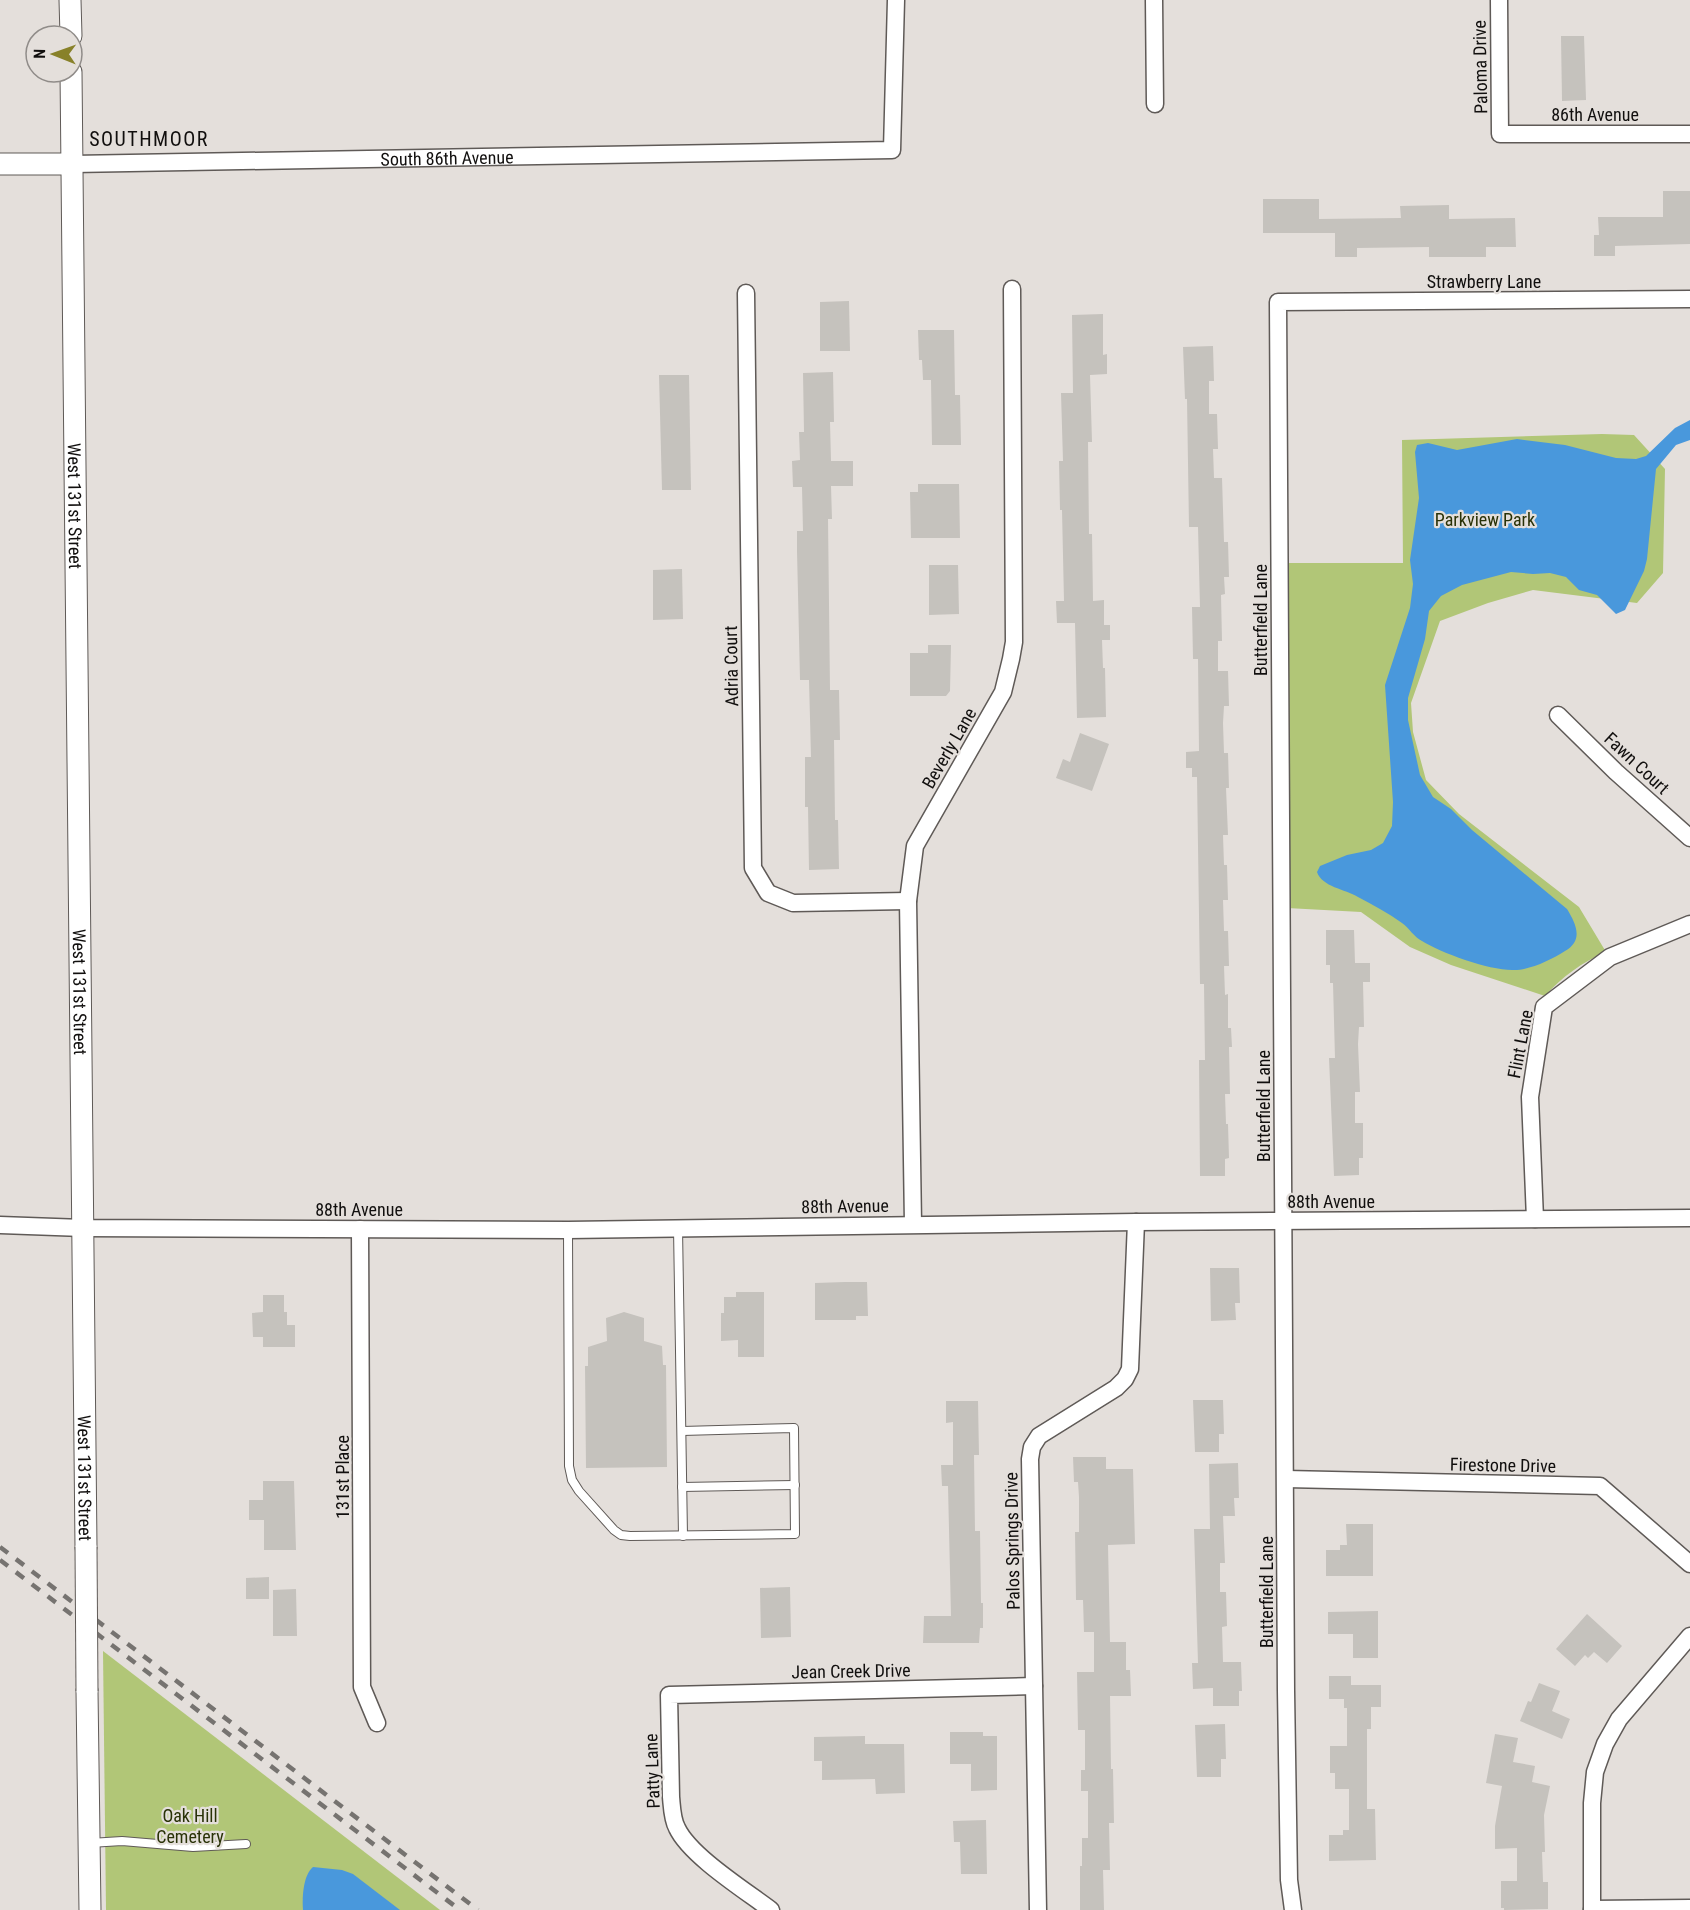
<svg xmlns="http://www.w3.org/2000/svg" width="1690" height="1910" viewBox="0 0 1690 1910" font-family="'Roboto Condensed',sans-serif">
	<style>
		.green { fill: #b1c677 }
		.water { fill: #4998dc }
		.building { fill: #c5c2bd }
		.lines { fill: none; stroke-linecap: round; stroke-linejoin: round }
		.service-casing { stroke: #5f5a57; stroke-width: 10 }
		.minor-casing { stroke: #5f5a57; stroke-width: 19 }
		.tertiary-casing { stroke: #5f5a57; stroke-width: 23 }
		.service { stroke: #fff; stroke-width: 8 }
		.minor { stroke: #fff; stroke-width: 16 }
		.tertiary { stroke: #fff; stroke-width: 21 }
		.rail { stroke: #767370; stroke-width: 4.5; stroke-dasharray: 10 10; stroke-linecap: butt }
		.tertiary-bridge-casing { stroke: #5f5a57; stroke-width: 23; stroke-linecap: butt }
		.tertiary-bridge { stroke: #fff; stroke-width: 21 }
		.labels { text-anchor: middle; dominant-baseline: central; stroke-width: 4.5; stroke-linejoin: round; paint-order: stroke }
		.street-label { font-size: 18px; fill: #110f0e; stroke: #e4dfdb }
		.park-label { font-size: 18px; fill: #293207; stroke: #e4dfdb }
		.neighbourhood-label { font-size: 20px; letter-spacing: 1.5px; fill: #110f0e; stroke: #e4dfdb }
	</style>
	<rect width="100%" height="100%" fill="#e4dfdb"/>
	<g class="green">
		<path d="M1602 434 1634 435 1665 469 1663 573 1637 603 1533 590 1488 603 1440 621 1411 703 1413 732 1426 780 1459 814 1579 907 1606 952C1582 962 1562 977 1545 996L1451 965 1410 947 1361 912 1287 908 1285 563H1403L1402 440Z"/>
		<path d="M103 1651 440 1910H106Z"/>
	</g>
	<g class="water">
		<path d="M1690 420V440L1676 445 1656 469 1647 559 1644 571 1625 610 1616 614 1597 595 1579 590 1566 577 1550 573 1533 574 1511 572 1462 585 1441 596 1429 611 1425 639 1408 698V720L1420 775 1433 797 1451 809 1472 830 1567 909C1576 924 1584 940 1565 951 1551 960 1530 970 1514 970 1491 971 1441 953 1422 941 1414 937 1409 928 1402 923 1388 913 1373 905 1358 897 1345 889 1322 887 1317 872L1320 866 1347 855 1371 850 1383 843 1392 826 1393 802 1385 685 1410 608 1413 584 1410 560 1419 498 1415 452 1417 445 1428 443 1457 450 1517 439 1565 445 1616 458 1636 459 1646 456 1675 428Z"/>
		<path d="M313 1867 342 1870 353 1874 400 1910H303C302 1898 303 1875 313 1867Z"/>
	</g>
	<g class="building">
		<path d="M1561 36H1584L1586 100 1562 101Z"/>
		<path d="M1663 191H1690V244L1615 246V256H1594V235H1599L1598 217H1663Z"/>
		<path d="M1263 199H1319V219L1401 218 1400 206 1449 205V219L1515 218 1516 247H1486V257H1429V247L1357 248V257H1335V233H1263Z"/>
		<path d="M849 301 850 351H820V302Z"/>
		<path d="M1103 314V355L1107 354V374L1090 375 1092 442H1088L1089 534H1092L1093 601 1104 600V625H1110V640H1102L1103 668H1105L1106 717 1077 718 1075 623H1057L1056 601H1064L1062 510H1060L1059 461H1063L1061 393H1073L1072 315Z"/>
		<path d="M918 330H954L955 395H960L961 445H932L931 380H923L922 360H919Z"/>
		<path d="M1213 346 1214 381H1209V414H1217L1218 449H1213L1214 478H1222L1224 542H1228L1229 577H1224L1225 594 1221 595 1222 641H1218V671H1228L1229 706H1224L1223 723 1224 753H1228L1229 788H1226L1228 835H1223L1224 865H1227L1228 900H1223L1224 931H1228L1229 966H1224L1225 995 1228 994V1028H1231L1232 1047H1229L1230 1094H1225L1226 1124H1228L1229 1158 1225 1159V1176H1200L1199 1060H1205L1204 984H1200L1197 777H1192V768H1186V752L1199 751 1198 659H1193L1192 607H1200L1198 527H1189L1187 399H1185L1183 347Z"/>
		<path d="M833 372 834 422H830L831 461H853V486H831L832 519H828L830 690H839L840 740H834L835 820H838L839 869 809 870 808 807H805V757H811L809 680H800L797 551V531H803L802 487H793L792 461 800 460 799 432H804L803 373Z"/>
		<path d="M659 375H689L691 490H662Z"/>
		<path d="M918 484H959L960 538H911L910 492H918Z"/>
		<path d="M929 565H958L959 614 929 615Z"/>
		<path d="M682 569 683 619 653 620V570Z"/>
		<path d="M928 645H951L950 691 946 696H910V653H928Z"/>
		<path d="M1080 733 1109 744 1092 791 1056 778 1063 759 1070 762Z"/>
		<path d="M1326 930H1354L1355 963H1370V982H1363L1364 1027H1359L1358 1044 1360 1092H1355V1123H1363V1158H1359V1175L1334 1176 1329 1058H1335L1333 983H1330V965H1326Z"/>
		<path d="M1210 1268H1239L1240 1303H1235L1236 1320 1211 1321Z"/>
		<path d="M845 1282H867L868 1316H856V1320H815V1283Z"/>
		<path d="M736 1292H764V1357H738V1340L721 1341V1313H724V1297H736Z"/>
		<path d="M263 1295H284V1312H287V1325H295V1347H263V1337H253L252 1313 263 1312Z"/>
		<path d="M624 1312 644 1318V1341L662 1346 663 1365H666L667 1467 586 1468 585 1366H588V1347L607 1341 606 1318Z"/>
		<path d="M1193 1400H1223L1224 1434H1219V1452H1195Z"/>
		<path d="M946 1401H978L979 1455H974L975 1531H980L981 1603H983V1628H980L979 1643H923L924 1616H951L948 1486H942L941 1465H953V1422L946 1423Z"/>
		<path d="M1073 1457H1106V1469H1133L1135 1544 1108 1545 1110 1642H1126V1670H1130L1131 1696H1110L1111 1769H1113L1114 1823H1109L1110 1870H1103L1104 1910H1080V1866H1082V1838H1088V1791H1081V1770H1085V1730H1078L1077 1672H1094V1632H1084L1083 1600H1076L1075 1532H1079V1497L1078 1482H1074Z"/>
		<path d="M1238 1463 1239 1498H1234L1235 1516H1223L1225 1563H1220V1592H1226L1227 1626 1222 1627 1223 1662H1241L1242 1691H1239V1706H1213V1688L1193 1689 1192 1663H1198L1194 1529H1210L1209 1464Z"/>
		<path d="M263 1481H294L296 1550H264V1520H249V1500H263Z"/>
		<path d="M1346 1524H1373V1576H1326V1550H1340V1545H1347Z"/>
		<path d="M269 1577V1599H246V1578Z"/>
		<path d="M790 1587 791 1637 761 1638 760 1588Z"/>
		<path d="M296 1589 297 1636H273V1590Z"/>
		<path d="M1378 1611V1658H1353V1634H1328V1612Z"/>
		<path d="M1587 1614 1622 1646 1607 1663 1594 1652 1588 1658 1585 1655 1575 1666 1556 1649Z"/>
		<path d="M1329 1676H1351V1685H1381V1707H1371V1729H1367V1809H1375L1376 1860 1329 1861V1835H1343V1830H1349V1789H1335V1773H1330V1746H1347V1708H1344V1699H1329Z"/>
		<path d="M1539 1683 1560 1691 1552 1711 1570 1719 1562 1739 1520 1721 1528 1701 1531 1702Z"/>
		<path d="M1225 1724 1226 1759H1221V1777H1197L1195 1725Z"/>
		<path d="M950 1732H983V1736H997V1790L971 1791V1764H950Z"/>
		<path d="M1495 1734 1518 1738 1513 1762 1535 1766 1532 1782 1550 1786 1544 1815 1545 1852H1542L1543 1882H1548V1909L1504 1910V1908H1501V1881H1517V1848L1495 1849V1826L1502 1786 1486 1783Z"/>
		<path d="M865 1736V1744H904L905 1793 876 1794 875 1779 822 1780V1761H814V1737Z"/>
		<path d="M986 1820 987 1874H961L960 1842H954L953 1821Z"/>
	</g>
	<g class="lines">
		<g class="service-casing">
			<g id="service">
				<path d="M678 1228 683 1536"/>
				<path d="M568 1230 569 1466 572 1480 579 1491 614 1530 621 1535 630 1536 795 1534 794 1428 682 1431"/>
				<path d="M682 1487 795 1485"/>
				<path d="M90 1843 122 1841 193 1847 246 1844"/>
			</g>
		</g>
		<g class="minor-casing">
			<g id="minor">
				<path d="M1154 0 1155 104"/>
				<path d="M1499 0 1500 134H1690"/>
				<path id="s1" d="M73 164 892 150 896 0"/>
				<path d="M746 293 753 868 768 893 793 903 908 901"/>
				<path d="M1558 715 1616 772 1690 838"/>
				<path d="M1535 1219 1530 1097 1544 1007 1610 957 1690 924"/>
				<path d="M913 1224 908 901 915 846 1003 692 1011 659 1014 642 1012 289"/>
				<path d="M0 1225 83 1228 568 1230 1136 1222 1690 1218"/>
				<path d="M360 1229 362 1687 377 1723"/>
				<path d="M1286 1479 1600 1486 1690 1564"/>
				<path d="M1592 1909 1690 1908"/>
				<path d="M771 1910C746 1891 690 1856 677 1828 672 1819 672 1807 671 1797L669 1695 1034 1686"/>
				<path d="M1038 1910 1030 1459 1032 1447 1039 1436 1116 1388 1125 1379 1130 1369 1136 1222"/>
				<path d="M1293 1910 1289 1880 1286 1691 1278 302 1690 299"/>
				<path d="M1592 1910V1803L1595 1772 1605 1744 1619 1719 1690 1636"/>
			</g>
		</g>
		<g class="tertiary-casing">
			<g id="tertiary">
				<path d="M70 0 71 36"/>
				<path id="s2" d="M71 72 86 1547"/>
				<path d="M0 164H73"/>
				<path d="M87 1691 90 1910"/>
			</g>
		</g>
		<use href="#service" class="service"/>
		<use href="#minor" class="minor"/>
		<use href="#tertiary" class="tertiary"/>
		<g class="rail">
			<path d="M0 1547 478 1910"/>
			<path d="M0 1560 460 1910"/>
		</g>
		<g class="tertiary-bridge-casing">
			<path id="tertiary-bridge" d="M86 1547 87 1691"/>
		</g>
		<use href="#tertiary-bridge" class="tertiary-bridge"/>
	</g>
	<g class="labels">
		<g class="street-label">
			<text transform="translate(1480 67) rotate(-91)">Paloma Drive</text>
			<text x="1595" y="114">86th Avenue</text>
			<text stroke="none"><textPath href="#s1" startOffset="374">South 86th Avenue</textPath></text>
			<text x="1484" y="281">Strawberry Lane</text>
			<text stroke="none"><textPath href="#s2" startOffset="434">West 131st Street</textPath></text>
			<text transform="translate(1260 620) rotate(-90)">Butterfield Lane</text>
			<text transform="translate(731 666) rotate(-91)">Adria Court</text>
			<text transform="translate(949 748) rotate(-60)">Beverly Lane</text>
			<text transform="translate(1637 763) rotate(43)">Fawn Court</text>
			<text stroke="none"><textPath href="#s2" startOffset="920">West 131st Street</textPath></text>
			<text transform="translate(1520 1044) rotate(-79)">Flint Lane</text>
			<text transform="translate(1263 1106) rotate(-90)">Butterfield Lane</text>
			<text x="1331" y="1201">88th Avenue</text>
			<text transform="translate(845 1206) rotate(-1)">88th Avenue</text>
			<text x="359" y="1209">88th Avenue</text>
			<text transform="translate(1503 1465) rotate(1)">Firestone Drive</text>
			<text stroke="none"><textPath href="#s2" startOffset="1406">West 131st Street</textPath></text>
			<text transform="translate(342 1477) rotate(-90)">131st Place</text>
			<text transform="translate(1012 1541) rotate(-91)">Palos Springs Drive</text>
			<text transform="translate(1266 1592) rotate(-90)">Butterfield Lane</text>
			<text transform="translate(851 1671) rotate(-1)">Jean Creek Drive</text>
			<text transform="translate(652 1771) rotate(-92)">Patty Lane</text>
		</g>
		<g class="park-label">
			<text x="1485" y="519">Parkview Park</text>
			<text x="190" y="1815">Oak Hill<tspan x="190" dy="21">Cemetery</tspan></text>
		</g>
		<g class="neighbourhood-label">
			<text x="149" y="139">SOUTHMOOR</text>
		</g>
	</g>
	<g transform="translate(54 54) rotate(271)"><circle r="28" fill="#e4dfdb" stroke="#908c89" stroke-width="1.5"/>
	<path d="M0-4.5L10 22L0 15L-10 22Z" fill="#888129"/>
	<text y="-9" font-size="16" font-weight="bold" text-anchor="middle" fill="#110f0e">N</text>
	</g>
</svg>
